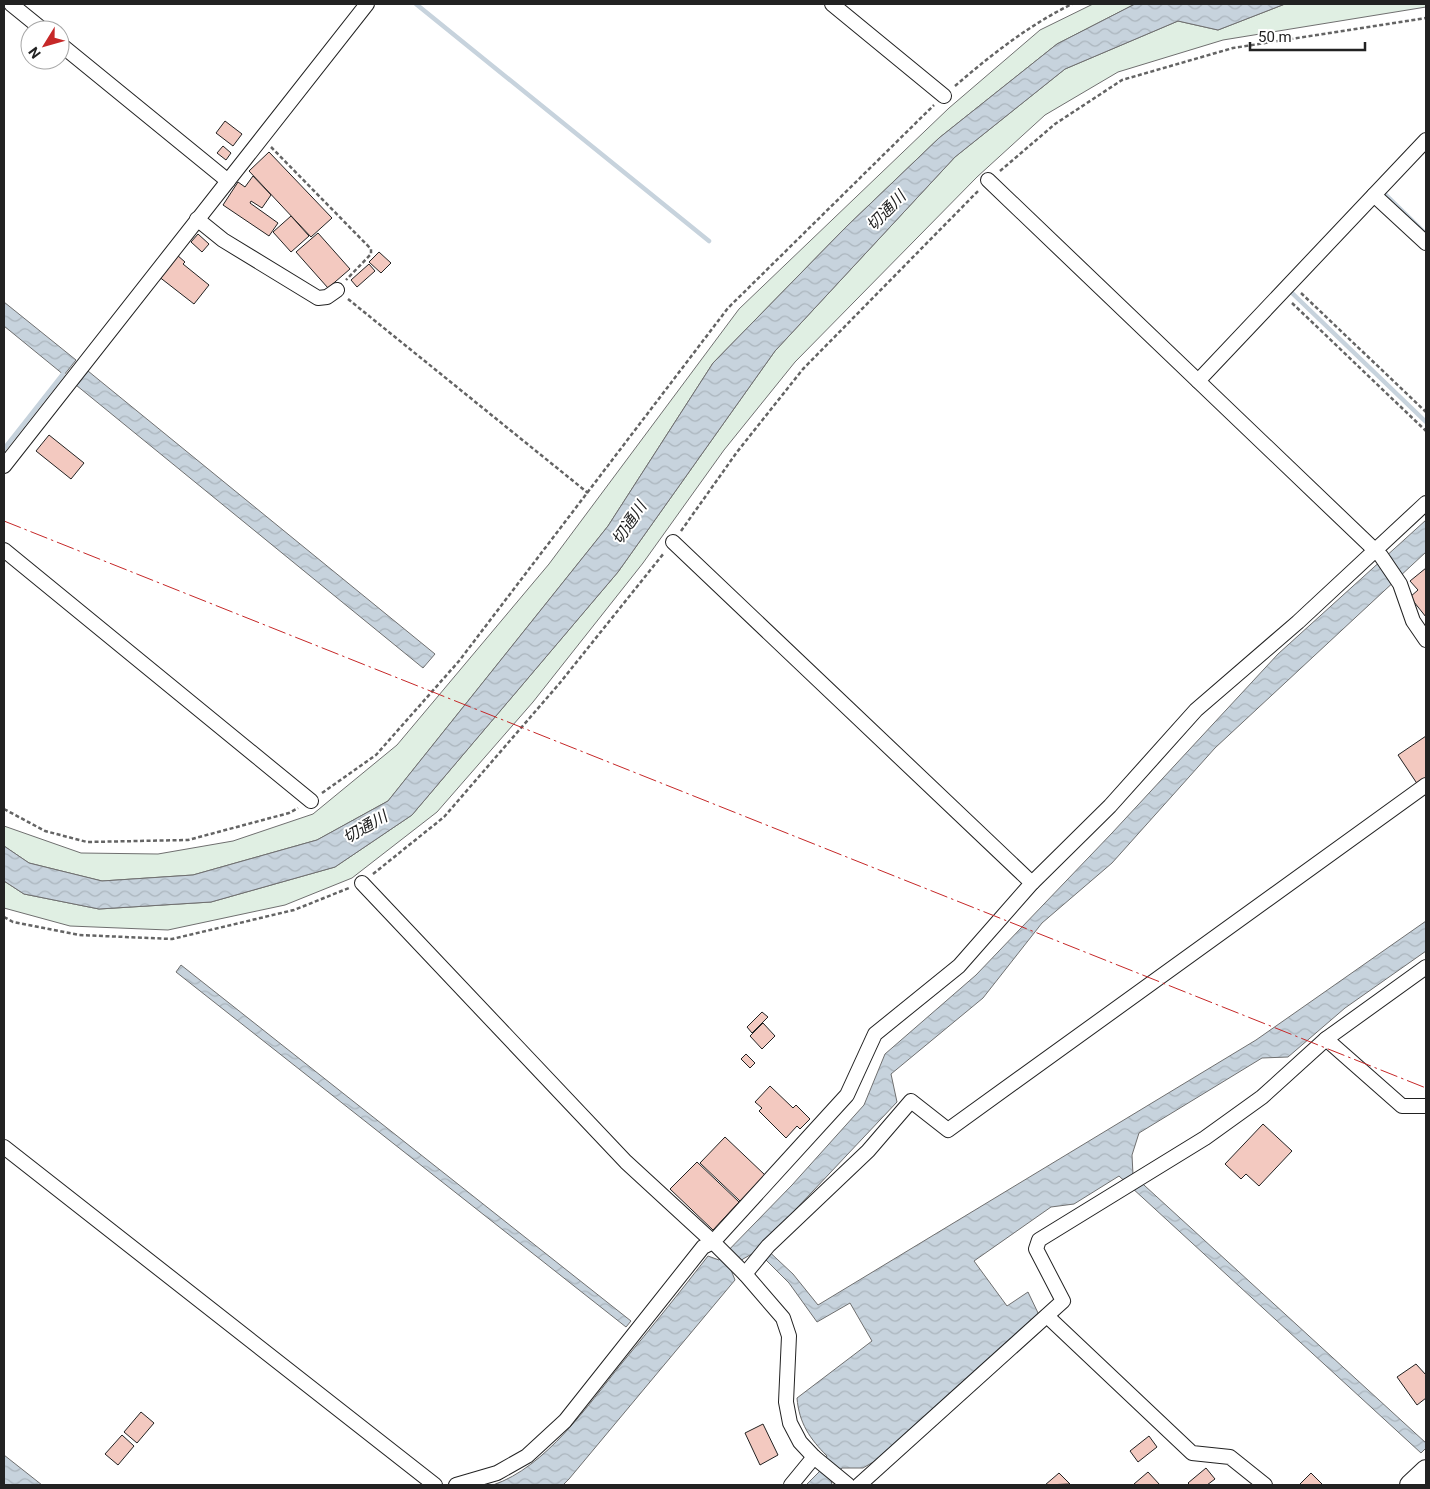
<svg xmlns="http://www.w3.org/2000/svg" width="1430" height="1489" viewBox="0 0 1430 1489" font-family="Roboto,'Noto Sans JP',sans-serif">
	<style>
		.green { fill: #e0efe3; stroke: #6f6f6f }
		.water { fill: url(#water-waves); stroke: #6f6f6f }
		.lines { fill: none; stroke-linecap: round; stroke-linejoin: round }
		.stream { stroke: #c7d3dd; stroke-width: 4.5 }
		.building { fill: #f3c9c0; stroke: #222 }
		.minor-casing { stroke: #222; stroke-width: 16 }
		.secondary-casing { stroke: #222; stroke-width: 22 }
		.path { stroke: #646464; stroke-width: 2.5; stroke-dasharray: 4 2.5; stroke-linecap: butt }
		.minor { stroke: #fff; stroke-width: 14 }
		.secondary { stroke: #fff; stroke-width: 20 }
		.power { stroke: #c62828; stroke-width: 1; stroke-dasharray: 18 4 2.5 4; stroke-linecap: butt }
		.labels { text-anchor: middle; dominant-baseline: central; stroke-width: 4; stroke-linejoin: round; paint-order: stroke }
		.water-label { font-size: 16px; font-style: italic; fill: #222; stroke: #fff }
	</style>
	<defs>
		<pattern id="water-waves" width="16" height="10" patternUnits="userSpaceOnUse" patternTransform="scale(1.25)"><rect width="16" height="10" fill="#c7d3dd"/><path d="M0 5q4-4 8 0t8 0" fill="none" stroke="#abb5bd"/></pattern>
	</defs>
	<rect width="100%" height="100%" fill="#fff"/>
	<g class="green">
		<path d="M1093 4H1135L1057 44 939 138 846 227 713 363 608 526 388 801 317 840 193 875 102 881 29 863 4 846V826L81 853 158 854 233 841 313 814 397 745 549 564 739 309 949 108 1040 30Z"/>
		<path d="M1285 4H1426V7L1223 40 1118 72 1045 115 977 177 795 362 724 450 643 563 533 702 437 812 352 878 285 905 168 930 70 926 4 908V881L24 894 99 909 211 902 335 867 412 815 618 572 775 351 955 157 1065 69 1178 21 1218 30Z"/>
	</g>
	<g class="water">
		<path d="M1135 4H1285L1218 30 1178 21 1065 69 955 157 775 351 618 572 412 815 335 867 211 902 99 909 24 894 4 881V846L29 863 102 881 193 875 317 840 388 801 608 526 713 363 846 227 939 138 1057 44Z"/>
		<path d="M4 302 76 360 64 375 4 326Z"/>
		<path d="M88 371 435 654 423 668 76 385Z"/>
		<path d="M1426 520V552L1215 748 1112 863 1042 923 983 998 891 1074 897 1102 762 1245 793 1274 818 1305 1256 1040 1426 921V951L1345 1008 1288 1057 1262 1058 1139 1133 1132 1155 1133 1175 1426 1443V1448L1421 1453 1119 1176 1074 1204 1051 1207 974 1261 1007 1306 1028 1292 1039 1315 887 1454 863 1468H842L831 1480 832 1485H806L819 1472 827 1456C810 1439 799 1423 797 1398L872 1341 850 1303 817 1322 789 1283 757 1251 743 1259 731 1270 735 1280 569 1479 563 1485H493C546 1467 588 1405 622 1363 651 1328 680 1292 708 1256L719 1260 792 1185 864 1105 885 1054 976 975 1112 833 1278 654Z"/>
		<path d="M181 965 631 1321 626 1327 176 972Z"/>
		<path d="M4 1455 42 1485H4Z"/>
	</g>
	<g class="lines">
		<g class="stream">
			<path d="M416 4 709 241"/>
			<path d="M1386 195 1426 234"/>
			<path d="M1291 292 1426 422"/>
			<path d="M4 449 63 374"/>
		</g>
	</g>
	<g class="building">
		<path d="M225 121 242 134 233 146 216 133Z"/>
		<path d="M223 146 231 153 226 160 217 153Z"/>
		<path d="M269 152 332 218 311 237 249 171Z"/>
		<path d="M253 176 271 195 262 208 251 201 250 203 278 223 269 236 223 205 238 182 245 187Z"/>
		<path d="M291 216 309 236 291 252 273 232Z"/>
		<path d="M318 233 350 269 328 288 296 252Z"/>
		<path d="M198 234 209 244 202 252 191 242Z"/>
		<path d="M379 252 391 263 381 273 369 262Z"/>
		<path d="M177 255 185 262 183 264 209 285 194 304 158 276Z"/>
		<path d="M369 264 375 271 357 287 351 280Z"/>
		<path d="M49 435 84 463 71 479 36 451Z"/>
		<path d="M1426 568V617L1410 597 1418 590 1410 581Z"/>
		<path d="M1426 736V780L1418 785 1398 755Z"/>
		<path d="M762 1012 768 1017 752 1033 747 1027Z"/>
		<path d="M763 1023 775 1036 762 1049 750 1036Z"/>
		<path d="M746 1054 755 1063 750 1068 741 1059Z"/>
		<path d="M770 1086 793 1108 796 1105 810 1119 800 1129 797 1126 786 1138 759 1111 762 1108 755 1102Z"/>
		<path d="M1263 1124 1292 1151 1259 1186 1246 1174 1241 1179 1225 1164Z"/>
		<path d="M725 1137 765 1175 740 1201 700 1163Z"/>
		<path d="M697 1162 739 1202 713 1230 670 1189Z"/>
		<path d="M1416 1364 1426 1375V1398L1417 1405 1397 1377Z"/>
		<path d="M141 1412 154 1423 137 1443 124 1432Z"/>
		<path d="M763 1424 778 1455 760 1465 745 1433Z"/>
		<path d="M122 1435 134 1446 118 1465 105 1454Z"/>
		<path d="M1149 1436 1157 1447 1138 1462 1130 1451Z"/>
		<path d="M1206 1468 1215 1479 1207 1485H1190L1188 1483Z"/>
		<path d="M1148 1472 1160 1485H1135L1134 1484Z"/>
		<path d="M1059 1473 1070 1484 1045 1485Z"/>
		<path d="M1311 1473 1323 1485H1299Z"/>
	</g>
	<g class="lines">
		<g class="minor-casing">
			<g id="minor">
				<path d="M11 4 43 30"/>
				<path d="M832 4 944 96"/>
				<path d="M60 44 228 181"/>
				<path d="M988 180 1381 556 1400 584 1413 621 1426 640"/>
				<path d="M1374 195 1426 243"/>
				<path d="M197 219 223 240 318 298 327 297 337 290"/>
				<path d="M1198 381 1426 140"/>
				<path d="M4 466 367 4"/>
				<path d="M673 542 1032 883"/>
				<path d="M4 550 311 801"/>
				<path d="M362 883 626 1162 713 1242 703 1247 565 1421 527 1456 497 1473 456 1485"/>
				<path d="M1326 1039 1402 1106H1426"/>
				<path d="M4 1147 435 1485"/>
				<path d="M745 1274 768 1246 868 1151 911 1101 948 1130 1426 785"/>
				<path d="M1047 1316 1192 1453 1230 1457 1265 1485"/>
				<path d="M791 1485 814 1457"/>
				<path d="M848 1485 814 1457 800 1442 790 1423 786 1402 789 1336 783 1318 745 1274 713 1242 847 1095 875 1034 959 966 1032 883 1110 806 1196 710 1298 622 1426 503"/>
				<path d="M859 1485 1063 1301 1036 1249 1039 1240 1205 1138 1262 1097 1326 1039 1426 967"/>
			</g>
		</g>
		<g class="secondary-casing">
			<path id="secondary" d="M1410 1485 1426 1470"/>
		</g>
		<g class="path">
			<path d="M955 86C991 55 1029 25 1072 4"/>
			<path d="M271 147 371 249V254L346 280"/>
			<path d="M1000 171 1055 124 1122 80 1233 48 1426 18"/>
			<path d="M1301 293 1426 412"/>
			<path d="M348 299 588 493"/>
			<path d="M1292 303 1426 431"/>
			<path d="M681 531 737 452 803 369 979 190"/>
			<path d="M322 793 376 755 459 661 728 308 934 105"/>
			<path d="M4 809 45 831 87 842 188 840 289 813 298 808"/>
			<path d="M373 874 444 817 559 684 664 553"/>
			<path d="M4 917 13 922 79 935 172 939 294 910 349 888"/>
		</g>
		<use href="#minor" class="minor"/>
		<use href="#secondary" class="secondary"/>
		<path class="power" d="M4 521 1426 1088"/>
	</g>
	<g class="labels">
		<g class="water-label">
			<text transform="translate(886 211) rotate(-46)">切通川</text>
			<text transform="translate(629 523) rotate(-56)">切通川</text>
			<text transform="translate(365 827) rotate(-30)">切通川</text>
		</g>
	</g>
	<rect width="1430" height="1489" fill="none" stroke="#222222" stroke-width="10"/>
	<g transform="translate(45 45) rotate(233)"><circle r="24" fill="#ffffff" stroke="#a7a7a7"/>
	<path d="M0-4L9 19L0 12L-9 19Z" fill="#c62828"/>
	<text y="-8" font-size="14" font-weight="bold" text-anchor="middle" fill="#222222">N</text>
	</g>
	<path d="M1250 42v8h115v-8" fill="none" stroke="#222222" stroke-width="2.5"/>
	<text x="1258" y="42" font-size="15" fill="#222222" stroke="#ffffff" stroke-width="4" paint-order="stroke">50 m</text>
</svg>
